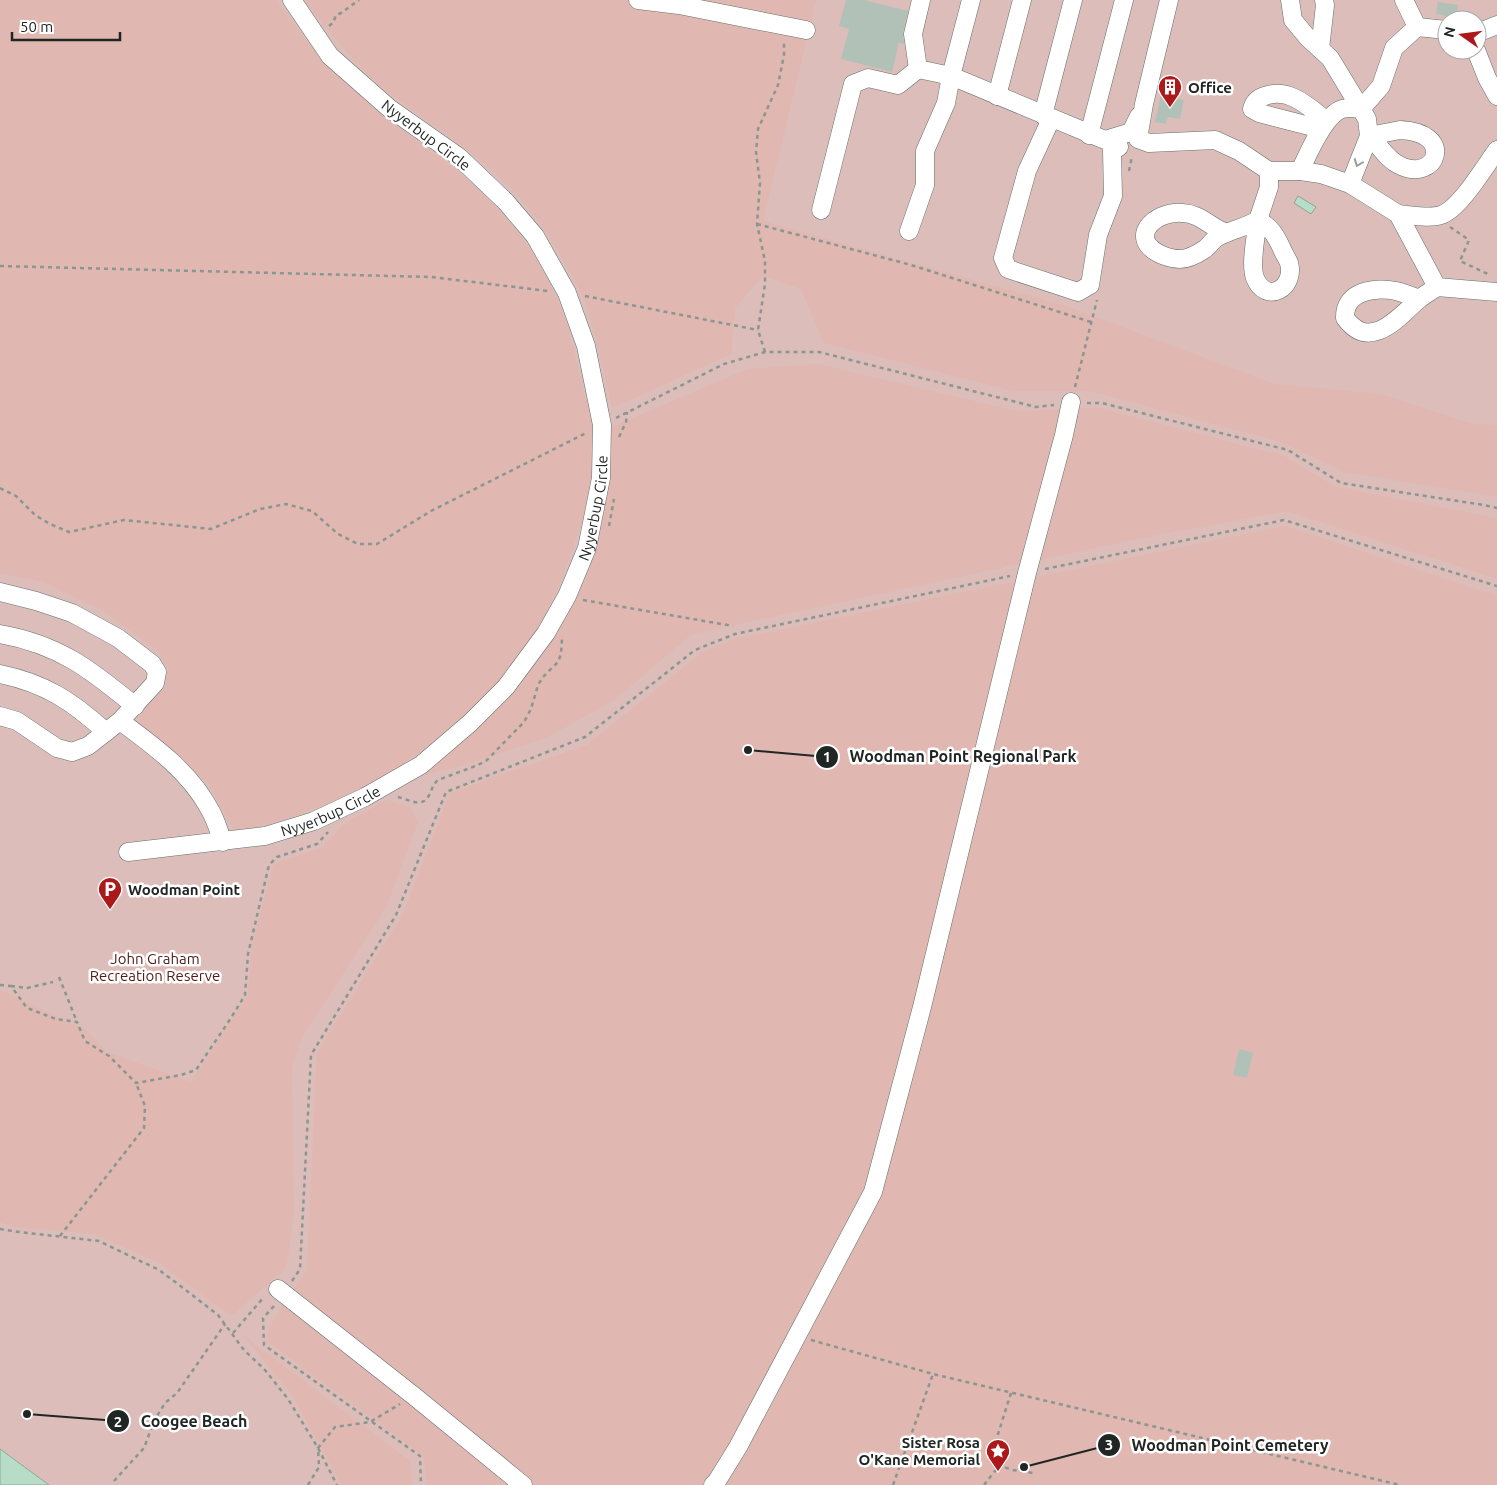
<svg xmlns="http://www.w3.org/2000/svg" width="1497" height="1485" viewBox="0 0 1497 1485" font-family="Ubuntu,sans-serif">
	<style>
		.green { fill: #dcbdb9; fill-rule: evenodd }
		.forest { fill: #e0b7b1 }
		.water { fill: #b7ddc9; stroke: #8aa697 }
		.building { fill: #b1c1b8 }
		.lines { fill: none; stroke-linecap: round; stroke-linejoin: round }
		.minor-casing { stroke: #627169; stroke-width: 19 }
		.path { stroke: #8a9690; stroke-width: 2.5; stroke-dasharray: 4 4; stroke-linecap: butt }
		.minor { stroke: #fff; stroke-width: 18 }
		.oneway { stroke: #9b9d9c }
		.labels { text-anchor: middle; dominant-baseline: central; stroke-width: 5; stroke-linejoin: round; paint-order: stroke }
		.poi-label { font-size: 15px; font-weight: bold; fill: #202623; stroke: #fff; text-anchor: start }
		.street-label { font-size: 15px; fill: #202623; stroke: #fff }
		.park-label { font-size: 15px; fill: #4f1c18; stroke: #fff }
		.leader { fill: none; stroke: #202623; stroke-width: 2 }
		.callout-dot { fill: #202623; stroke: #fff; stroke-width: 2 }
		.mark-label { font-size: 15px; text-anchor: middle; font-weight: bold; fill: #fff }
		.callout-label { font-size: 16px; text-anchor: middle; font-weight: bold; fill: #202623; stroke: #fff; stroke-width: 5; stroke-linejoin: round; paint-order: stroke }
	</style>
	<rect width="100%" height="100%" fill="#ebfcf2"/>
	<path class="green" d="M0 0H1497V1485H49L0 1449ZM1447 20H1477V50H1447Z"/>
	<g class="forest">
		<path d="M0 0H276L319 57 379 113 461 174 505 216 529 248 550 283 568 327 596 438 586 509 560 585 536 633 489 693 447 732 387 776 357 793 303 813 258 827 234 831 209 784 140 727 141 708 165 687 168 668 156 649 103 611 44 582 0 573Z"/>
		<path d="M305 0H816L763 221 1066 306 1275 384 1380 394 1473 424 1497 425V497L1345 472 1281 442 1090 391H1014L824 343 801 289 763 276 735 308 731 354 612 408C604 373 597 337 585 302 582 294 577 286 573 278 559 251 542 223 521 199 484 157 436 128 392 95 357 69 331 34 305 0Z"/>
		<path d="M818 364 1016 411 1099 408 1284 456 1336 487 1497 518V579L1287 511 1146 537 692 634 613 701 546 738 460 766 425 775 508 697 555 636 585 572 603 517 612 427 748 369Z"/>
		<path d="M1285 526 1497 596V1485H427L424 1456 268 1342V1329L307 1269 317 1053 403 914 450 793 587 745 703 652 731 640Z"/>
		<path d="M386 800 411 808 418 822 386 908 302 1037 292 1068 294 1212 286 1268 231 1316 158 1262 95 1234 15 1227 0 1222V990L87 1031 107 1052 191 1082 248 995 252 944 274 864 323 847 341 826Z"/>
		<path d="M243 1335 410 1461 412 1485H342L292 1395Z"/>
	</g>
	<g class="water">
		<path d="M1298 196 1316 207 1311 214 1294 203Z"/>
		<path d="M0 1449 49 1485H0Z"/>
	</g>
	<g class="building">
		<path d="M846 0H864L908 11 903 32 904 44 899 43 892 72 841 59 849 29 839 26Z"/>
		<path d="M1438 2 1458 5 1456 18 1436 14Z"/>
		<path d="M1161 95 1184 100 1180 119 1168 117 1166 124 1155 122Z"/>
		<path d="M1239 1049 1253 1053 1247 1078 1233 1075Z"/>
	</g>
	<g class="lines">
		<g class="minor-casing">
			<g id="minor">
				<path d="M638 0 679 5 806 30"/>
				<path d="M921 0 913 34 918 69 951 76 1105 140 1131 132 1139 116"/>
				<path d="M1169 0 1144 104 1138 139 1149 143 1215 140 1239 151 1269 171H1300L1321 174 1350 184 1398 214 1437 287 1497 292"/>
				<path d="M1290 0 1293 20 1308 38 1330 58 1361 109 1381 86 1394 48 1417 27 1447 30"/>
				<path d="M1404 0 1417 27"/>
				<path d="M1477 33 1497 25"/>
				<path d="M1320 49 1325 5 1324 0"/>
				<path d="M1476 50 1487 78 1497 96"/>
				<path d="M997 96 1022 0"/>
				<path d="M1043 115 1073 0"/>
				<path d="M1051 119 1027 171 1003 258 1008 269 1078 292 1090 285 1098 235 1113 196 1112 151 1119 147"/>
				<path d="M1321 129 1259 113 1252 109C1254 102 1258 98 1265 96 1289 87 1309 107 1327 121"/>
				<path d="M1400 130C1456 132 1437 184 1399 165 1386 159 1379 144 1369 136Z"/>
				<path d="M1089 135 1124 0"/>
				<path d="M1300 171C1308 154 1324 115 1342 109 1348 107 1355 108 1361 109L1367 119 1369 136 1350 184"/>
				<path d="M821 210 853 84 868 78 898 85 918 69"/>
				<path d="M1398 214C1411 215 1429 219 1441 215 1460 209 1485 166 1497 150"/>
				<path d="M1258 220C1271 227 1276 236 1282 249 1284 254 1287 258 1289 263 1296 288 1266 305 1255 278 1250 265 1256 235 1258 220Z"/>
				<path d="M909 231 925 185V151L946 103 951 76 971 0"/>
				<path d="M1227 233C1211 228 1201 214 1183 213 1154 210 1126 239 1162 255 1167 257 1174 259 1180 259 1188 259 1199 253 1205 249 1209 246 1212 241 1216 238 1229 230 1245 228 1258 220L1269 187V171"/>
				<path d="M1419 299C1412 296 1404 293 1396 291 1376 287 1344 290 1345 318 1370 352 1398 318 1418 300 1424 295 1431 291 1437 287"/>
				<path d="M0 592 36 601 72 613 118 638 152 664 157 672 155 683 120 721 88 746 72 752 57 748 17 721 0 716"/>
				<path d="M0 634C58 644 90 669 135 706"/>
				<path d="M0 674C45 683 73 702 106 732"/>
				<path d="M120 721C154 746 190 772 210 810 216 820 219 832 223 842"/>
				<path id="s1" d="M128 852 265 836 314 821 365 797 421 765 470 723 506 687 546 633 567 596 587 548 601 478 602 425 586 346 567 293 535 236 506 202 459 157 389 108 330 56 292 0"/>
				<path d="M278 1289 414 1396 523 1485"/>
				<path d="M713 1485 717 1481 738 1447 873 1192 922 1007 1027 573 1064 435 1071 402"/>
			</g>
		</g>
		<g class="path">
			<path d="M329 26 333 23 336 15 341 13 359 0"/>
			<path d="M1129 171 1132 156"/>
			<path d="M757 224 911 265 1091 322"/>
			<path d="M1450 227 1469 240 1460 261 1490 275"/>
			<path d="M0 266 431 277 548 291"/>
			<path d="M585 296 758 330"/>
			<path d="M765 352 758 330 765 284V261L757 224 760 183 756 152 758 129 778 85 784 55V42"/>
			<path d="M1075 387 1097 300"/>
			<path d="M1087 403H1102L1288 450 1341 483 1484 505 1497 508"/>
			<path d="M616 418 724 364 765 352H819L1036 407 1054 405"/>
			<path d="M619 437 626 422 627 412"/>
			<path d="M0 488 16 496 35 515 50 524 69 532 124 520 211 529 260 509 286 504 312 511 338 534 358 544H377L431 511 586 433"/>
			<path d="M609 526 614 499"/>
			<path d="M1045 569 1284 520 1497 586"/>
			<path d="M583 600 733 626"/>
			<path d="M398 797C407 799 422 808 428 797 432 791 432 785 438 780L478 765 487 760 524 722 531 709 538 685 543 677 558 662 561 654 562 639"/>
			<path d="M59 977 77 1022"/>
			<path d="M0 985 11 986 27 1008 56 1019 77 1022 85 1041 109 1056 136 1083 181 1075 196 1070 231 1018 245 995 248 954 269 865 277 857 317 844 328 832"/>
			<path d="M11 986 27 988 53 982"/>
			<path d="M0 1229 19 1232 99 1241 159 1270 178 1284 218 1315 244 1350 265 1370 288 1399 318 1448 337 1485"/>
			<path d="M60 1236 144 1128 145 1106 136 1083"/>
			<path d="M292 1281 300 1269 311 1055 396 915 446 792 585 737 695 650 735 634 1010 576"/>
			<path d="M274 1306 263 1318 264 1345 420 1456 421 1485"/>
			<path d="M233 1333 264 1297"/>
			<path d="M811 1340 933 1374 1400 1485"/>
			<path d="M1011 1393 998 1434 997 1455 1001 1466 1013 1470 1033 1473"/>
			<path d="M114 1481 144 1448 154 1421 165 1403 177 1393 225 1324"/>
			<path d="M308 1485 319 1467 318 1448 335 1427 370 1422 400 1404"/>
			<path d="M893 1485 933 1374"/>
			<path d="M984 1485 994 1472 1001 1466"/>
		</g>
		<use href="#minor" class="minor"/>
	</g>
	<defs><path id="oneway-chevron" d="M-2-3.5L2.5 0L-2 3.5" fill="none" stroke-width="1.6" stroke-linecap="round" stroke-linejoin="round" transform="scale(1.25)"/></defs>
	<use class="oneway" href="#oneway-chevron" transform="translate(1358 163) rotate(111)"/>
	<defs>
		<g id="building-pin" transform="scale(1.25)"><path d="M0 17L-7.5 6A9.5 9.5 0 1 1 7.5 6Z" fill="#ab191a" stroke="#fff"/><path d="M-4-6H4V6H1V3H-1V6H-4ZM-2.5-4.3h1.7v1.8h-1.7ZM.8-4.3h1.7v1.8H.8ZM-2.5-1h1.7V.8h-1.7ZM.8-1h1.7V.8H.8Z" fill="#fff"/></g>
		<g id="parking-pin" transform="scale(1.25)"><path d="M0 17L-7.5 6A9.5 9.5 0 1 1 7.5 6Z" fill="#ab191a" stroke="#fff"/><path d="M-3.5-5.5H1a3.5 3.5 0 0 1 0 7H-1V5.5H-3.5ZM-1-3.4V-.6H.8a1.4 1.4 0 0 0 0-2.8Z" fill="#fff"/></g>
		<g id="sight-pin" transform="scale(1.25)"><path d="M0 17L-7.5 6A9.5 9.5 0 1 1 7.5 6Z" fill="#ab191a" stroke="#fff"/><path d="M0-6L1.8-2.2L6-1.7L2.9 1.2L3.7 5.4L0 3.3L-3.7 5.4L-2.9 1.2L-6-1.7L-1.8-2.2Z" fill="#fff"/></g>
	</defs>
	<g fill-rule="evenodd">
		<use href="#building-pin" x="1170" y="87"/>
		<use href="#parking-pin" x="110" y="889"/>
		<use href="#sight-pin" x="998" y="1451"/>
	</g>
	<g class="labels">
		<g class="poi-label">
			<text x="1188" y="87">Office</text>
			<text x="128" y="889">Woodman Point</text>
			<text x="980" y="1442" text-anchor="end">Sister Rosa<tspan x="980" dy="17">O'Kane Memorial</tspan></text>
		</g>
		<g class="street-label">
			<text transform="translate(426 135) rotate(37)">Nyyerbup Circle</text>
			<text stroke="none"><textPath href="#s1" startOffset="628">Nyyerbup Circle</textPath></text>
			<text stroke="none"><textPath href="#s1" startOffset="208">Nyyerbup Circle</textPath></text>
		</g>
		<g class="park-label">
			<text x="155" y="958">John Graham<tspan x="155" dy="17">Recreation Reserve</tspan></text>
		</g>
	</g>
	<path class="leader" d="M748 750L827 757M27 1414L118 1421M1024 1467L1109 1445"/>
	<g class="callout-dot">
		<circle cx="748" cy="750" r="5"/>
		<circle cx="27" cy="1414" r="5"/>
		<circle cx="1024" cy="1467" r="5"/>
		<circle cx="827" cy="757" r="12"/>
		<circle cx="118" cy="1421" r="12"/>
		<circle cx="1109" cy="1445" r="12"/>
	</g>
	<g class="mark-label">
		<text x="827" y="762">1</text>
		<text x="118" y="1427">2</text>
		<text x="1109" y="1450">3</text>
	</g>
	<g class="callout-label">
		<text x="963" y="762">Woodman Point Regional Park</text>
		<text x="194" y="1427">Coogee Beach</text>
		<text x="1230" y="1451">Woodman Point Cemetery</text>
	</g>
	<g transform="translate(1462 35) rotate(284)"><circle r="24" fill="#ffffff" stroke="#a6a8a7"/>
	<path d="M0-4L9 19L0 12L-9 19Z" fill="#ab191a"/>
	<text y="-8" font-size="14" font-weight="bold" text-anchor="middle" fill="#202623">N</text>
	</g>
	<path d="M12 32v8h108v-8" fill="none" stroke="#202623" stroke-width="2.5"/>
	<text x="20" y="32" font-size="15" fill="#202623" stroke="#ffffff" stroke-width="4" paint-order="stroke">50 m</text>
</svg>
